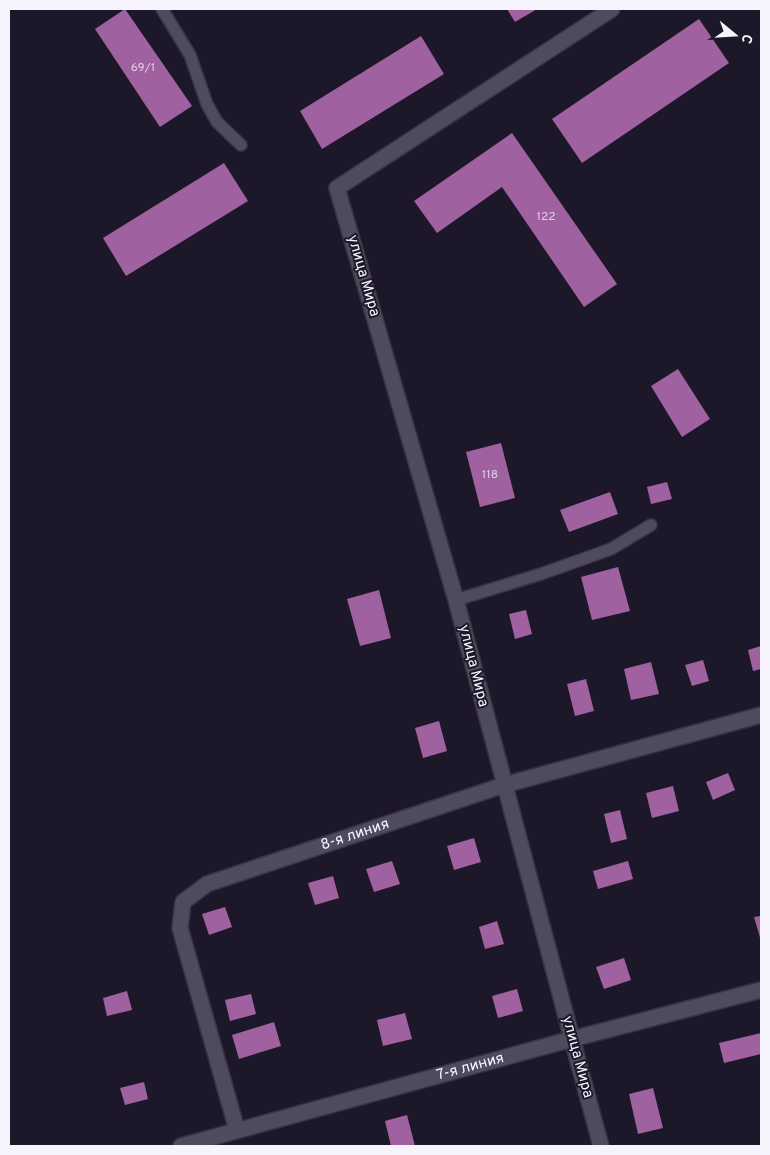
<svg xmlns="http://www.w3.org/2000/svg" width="770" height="1155" viewBox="0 0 770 1155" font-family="Overpass,sans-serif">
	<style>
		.building { fill: #9f61a0 }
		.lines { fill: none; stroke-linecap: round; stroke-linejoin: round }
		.service-casing { stroke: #383440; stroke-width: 14 }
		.minor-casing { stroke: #383440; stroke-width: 18 }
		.secondary-casing { stroke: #383440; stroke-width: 18 }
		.service { stroke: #504a5f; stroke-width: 11 }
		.minor { stroke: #504a5f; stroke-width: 15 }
		.secondary { stroke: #504a5f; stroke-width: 15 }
		.labels { text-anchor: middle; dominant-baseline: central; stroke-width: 4; stroke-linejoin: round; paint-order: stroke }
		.number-label { font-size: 12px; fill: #e0cee6 }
		.street-label { font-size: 15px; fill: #f6f3fd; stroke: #1d1829 }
	</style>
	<rect width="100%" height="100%" fill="#1d1829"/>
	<g class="building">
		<path d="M125 9 192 106 160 127 95 29Z"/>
		<path d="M507 9H537L515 22Z"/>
		<path d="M699 19 729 63 582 163 552 119Z"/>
		<path d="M421 36 444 74 322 149 300 111Z"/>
		<path d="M512 133 617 284 584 307 502 187 437 233 414 201Z"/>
		<path d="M224 163 248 201 126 276 103 238Z"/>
		<path d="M678 369 710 419 682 437 651 386Z"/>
		<path d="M501 443 515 498 480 507 466 452Z"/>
		<path d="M667 482 672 499 651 504 647 487Z"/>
		<path d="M610 492 618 514 569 532 560 510Z"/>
		<path d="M618 567 630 611 592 620 581 577Z"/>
		<path d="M379 590 391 638 360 646 347 599Z"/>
		<path d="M526 610 532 634 515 639 509 614Z"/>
		<path d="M761 646V669L753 671 748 650Z"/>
		<path d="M703 660 709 681 692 686 685 665Z"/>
		<path d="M651 662 659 694 631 700 624 669Z"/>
		<path d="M586 679 594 711 575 716 567 684Z"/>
		<path d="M439 721 447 751 423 758 415 728Z"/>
		<path d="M728 773 735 790 713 800 706 782Z"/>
		<path d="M673 786 679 811 652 818 646 793Z"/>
		<path d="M620 810 627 839 611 843 604 814Z"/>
		<path d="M474 838 481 862 454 870 447 846Z"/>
		<path d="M392 861 400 884 374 892 366 869Z"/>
		<path d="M628 861 633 879 598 889 593 871Z"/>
		<path d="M333 876 339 898 315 905 308 883Z"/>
		<path d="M225 907 232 927 209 935 202 914Z"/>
		<path d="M761 916V941L754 917Z"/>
		<path d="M497 921 504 944 485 949 479 927Z"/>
		<path d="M624 958 631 980 604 989 596 967Z"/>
		<path d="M517 989 523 1011 498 1018 492 996Z"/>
		<path d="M127 991 132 1010 107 1016 103 998Z"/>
		<path d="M251 994 256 1014 230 1021 225 1000Z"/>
		<path d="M405 1013 412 1039 383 1046 377 1020Z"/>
		<path d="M274 1022 281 1046 239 1059 232 1035Z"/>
		<path d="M761 1033V1054L724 1063 719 1043Z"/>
		<path d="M144 1082 148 1099 125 1105 120 1088Z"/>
		<path d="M653 1088 663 1128 638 1134 629 1094Z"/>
		<path d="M407 1115 415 1146H391L385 1121Z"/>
	</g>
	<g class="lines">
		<g class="service-casing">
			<g id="service">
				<path d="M162 9 190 55 207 104 217 122 241 145"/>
				<path d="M456 600 541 574 611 549 651 525"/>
			</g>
		</g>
		<g class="minor-casing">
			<g id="minor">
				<path d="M572 1039 456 600 337 188 612 9"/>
				<path id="s1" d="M237 1130 180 928 183 902 207 884 504 785 761 715"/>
			</g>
		</g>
		<g class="secondary-casing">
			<g id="secondary">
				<path d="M572 1039 601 1146"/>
				<path id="s2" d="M181 1146 572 1039 761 990"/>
			</g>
		</g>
		<use href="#service" class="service"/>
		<use href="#minor" class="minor"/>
		<use href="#secondary" class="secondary"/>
	</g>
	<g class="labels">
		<g class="number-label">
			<text x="143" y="68">69/1</text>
			<text x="546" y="217">122</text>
			<text x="490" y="475">118</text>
		</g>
		<g class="street-label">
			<text transform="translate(363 276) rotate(74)">улица Мира</text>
			<text transform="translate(473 666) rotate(76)">улица Мира</text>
			<text stroke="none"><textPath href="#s1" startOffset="422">8-я линия</textPath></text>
			<text transform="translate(577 1057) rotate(75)">улица Мира</text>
			<text stroke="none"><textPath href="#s2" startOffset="300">7-я линия</textPath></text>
		</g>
	</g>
	<rect width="770" height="1155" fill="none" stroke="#f6f3fd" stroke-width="20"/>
	<g transform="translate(735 35) rotate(108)" stroke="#1d1829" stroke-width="4" paint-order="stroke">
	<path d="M0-4L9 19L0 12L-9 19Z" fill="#f6f3fd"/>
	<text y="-8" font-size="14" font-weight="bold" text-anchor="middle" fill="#f6f3fd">С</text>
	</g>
</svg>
